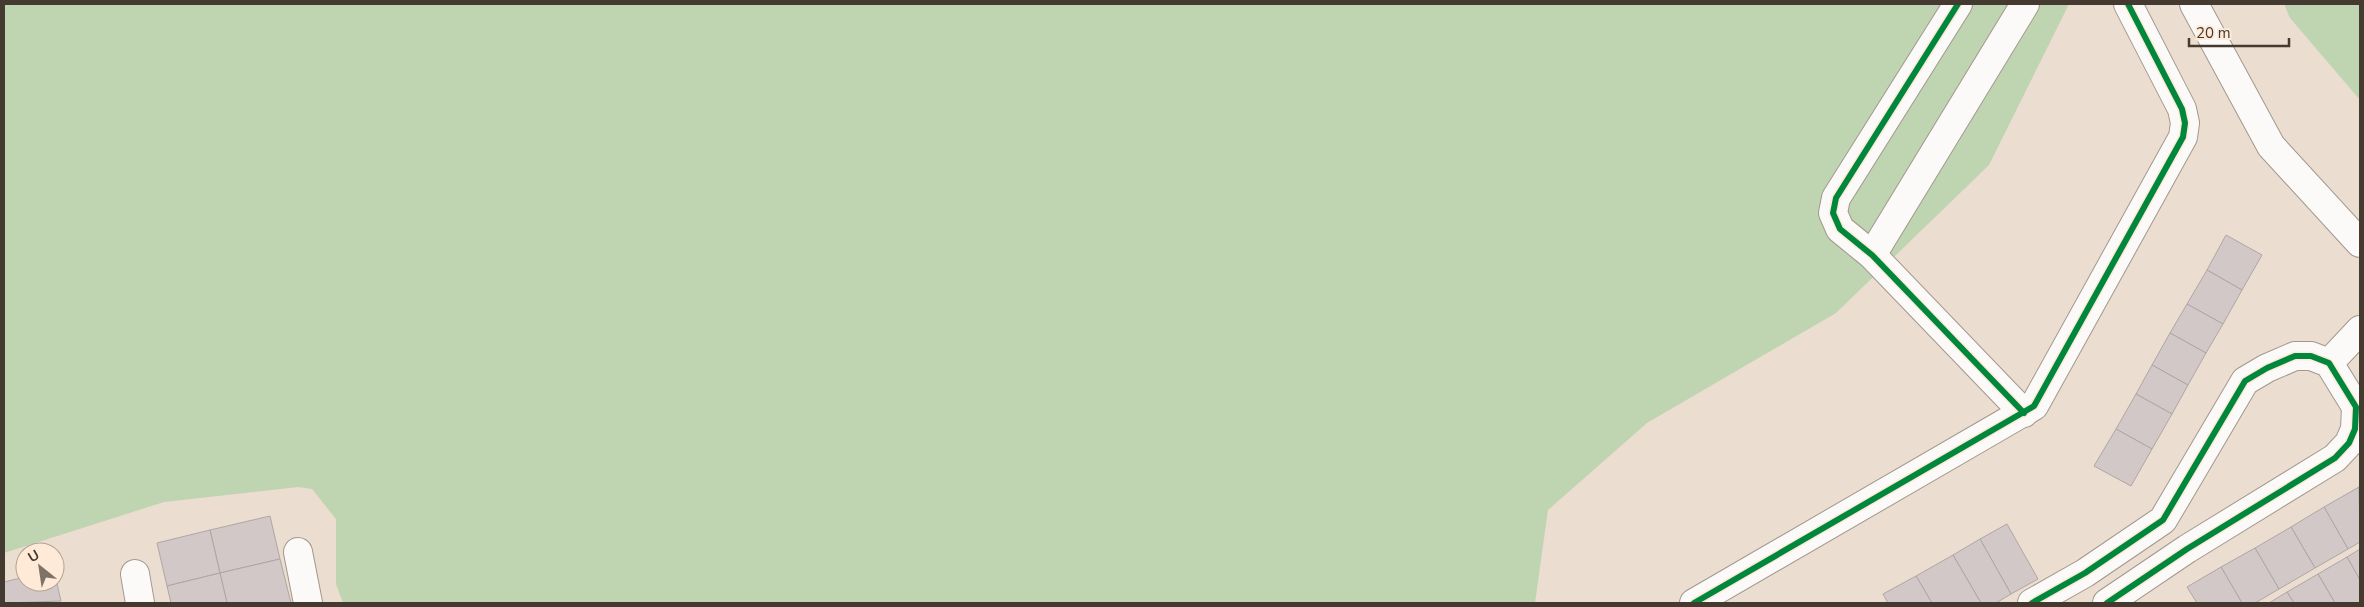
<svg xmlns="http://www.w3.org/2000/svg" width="2364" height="607" viewBox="0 0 2364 607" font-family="'Nunito Sans',sans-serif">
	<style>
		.green { fill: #bfd4b1 }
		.building { fill: #d1c8c7; stroke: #afa6a5 }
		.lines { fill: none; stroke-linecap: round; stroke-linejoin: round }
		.street-casing { stroke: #a2988e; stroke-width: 30 }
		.street { stroke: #fcfaf8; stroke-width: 28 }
		.cycleway-casing { stroke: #ffead7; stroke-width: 9 }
		.cycleway { stroke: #00873e; stroke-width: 6 }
	</style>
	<rect width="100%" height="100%" fill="#ebddcf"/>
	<g class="green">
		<path d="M4 4H2069L1989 165 1836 313 1647 423 1548 510 1535 603H343L336 584V519L312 489 298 487 164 502 4 553Z"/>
		<path d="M2284 4H2360V100L2290 18Z"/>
	</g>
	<g class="building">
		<path d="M2226 235 2262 255 2242 290 2207 270Z"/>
		<path d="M2207 270 2242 290 2223 324 2187 304Z"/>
		<path d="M2187 304 2223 324 2206 353 2170 333Z"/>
		<path d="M2170 333 2206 353 2188 385 2152 365Z"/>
		<path d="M2152 365 2188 385 2172 414 2136 394Z"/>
		<path d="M2136 394 2172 414 2152 449 2116 429Z"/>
		<path d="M2116 429 2152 449 2131 486 2094 466Z"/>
		<path d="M2359 487 2360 542 2348 549 2324 507Z"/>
		<path d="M2324 507 2348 549 2315 568 2291 527Z"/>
		<path d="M270 516 280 559 220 573 210 530Z"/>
		<path d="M2007 524 2038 579 2011 594 1980 539Z"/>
		<path d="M2291 527 2315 568 2279 589 2255 548Z"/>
		<path d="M210 530 220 573 167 586 157 543Z"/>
		<path d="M1980 539 2011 594 1996 603H1981L1953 555Z"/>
		<path d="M2255 548 2279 589 2255 603H2242L2221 567Z"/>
		<path d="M2360 549V580L2347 557Z"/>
		<path d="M1953 555 1981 603H1932L1916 576Z"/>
		<path d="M2347 557 2360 580V603H2335L2318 574Z"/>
		<path d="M280 559 291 603H227L220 573Z"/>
		<path d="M2221 567 2242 603H2197L2187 587Z"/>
		<path d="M220 573 227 603H171L167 586Z"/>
		<path d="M2318 574 2335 603H2294L2287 592Z"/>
		<path d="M55 575 61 601 4 603V582L25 577V582H55Z"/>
		<path d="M1916 576 1932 603H1888L1883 594Z"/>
		<path d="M2287 592 2294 603H2269Z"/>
	</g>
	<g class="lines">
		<g class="street-casing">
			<g id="street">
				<path d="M1958 4 1836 198 1833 213 1840 229 1872 255 2024 413"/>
				<path d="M2194 4 2271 146 2360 243"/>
				<path d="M1872 255 2025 4"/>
				<path d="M2329 363 2360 330"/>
				<path d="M298 552 308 603"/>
				<path d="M135 574 140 603"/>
				<path d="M1694 603 2034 406 2183 137 2185 123 2182 109 2128 4"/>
				<path d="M2032 603 2085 573 2163 520 2245 381 2267 368 2295 356H2311L2329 363 2356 407 2355 429 2349 443 2335 458 2187 549 2107 603"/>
			</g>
		</g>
		<use href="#street" class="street"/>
		<g class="cycleway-casing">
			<g id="cycleway">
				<path d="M1958 4 1836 198 1833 213 1840 229 1872 255 2024 413"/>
				<path d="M1694 603 2034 406 2183 137 2185 123 2182 109 2128 4"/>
				<path d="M2032 603 2085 573 2163 520 2245 381 2267 368 2295 356H2311L2329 363 2356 407 2355 429 2349 443 2335 458 2187 549 2107 603"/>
			</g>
		</g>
		<use href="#cycleway" class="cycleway"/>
	</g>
	<rect width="2364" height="607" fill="none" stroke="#443a30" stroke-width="10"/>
	<g transform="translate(40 567) rotate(330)"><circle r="24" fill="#ffead7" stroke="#b4a494"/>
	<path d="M0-4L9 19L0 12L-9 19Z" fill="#7e7368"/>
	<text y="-8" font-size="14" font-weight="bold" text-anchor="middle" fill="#443a30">U</text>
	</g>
	<path d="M2189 38v8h100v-8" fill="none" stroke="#443a30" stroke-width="2.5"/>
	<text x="2196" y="38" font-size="15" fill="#443a30" stroke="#ffead7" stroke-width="4" paint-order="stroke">20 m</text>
</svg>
